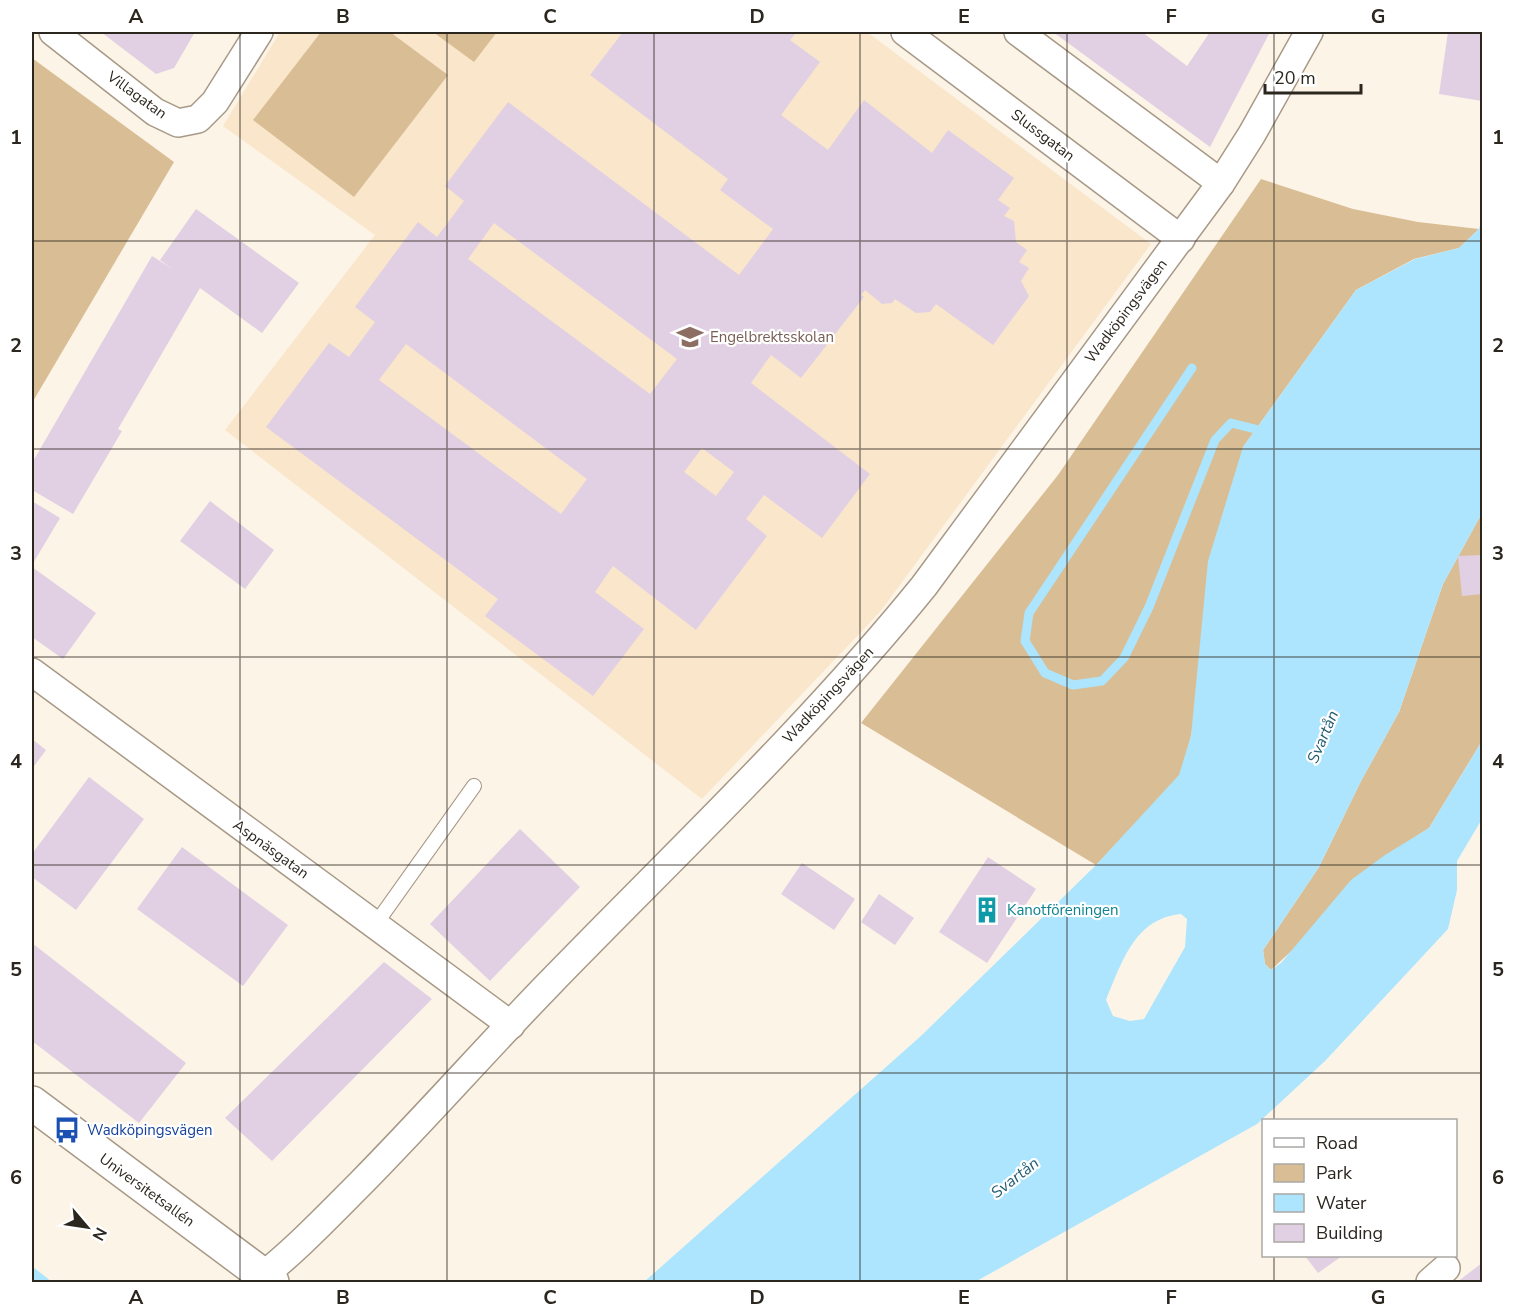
<svg xmlns="http://www.w3.org/2000/svg" width="1514" height="1314" viewBox="0 0 1514 1314" font-family="'Nunito Sans',sans-serif">
	<style>
		.built { fill: #f9e6cb }
		.green { fill: #d9be95 }
		.water { fill: #ace5fd; fill-rule: evenodd }
		.lines { fill: none; stroke-linecap: round; stroke-linejoin: round }
		.stream { stroke: #ace5fd; stroke-width: 9 }
		.building { fill: #e1d0e3; fill-rule: evenodd }
		.service-casing { stroke: #a79986; stroke-width: 16 }
		.minor-casing { stroke: #a79986; stroke-width: 30 }
		.tertiary-casing { stroke: #a79986; stroke-width: 36 }
		.service { stroke: #fff; stroke-width: 14 }
		.minor { stroke: #fff; stroke-width: 27 }
		.tertiary { stroke: #fff; stroke-width: 33 }
		.grid { fill: none; stroke: #2b261e; stroke-width: 1.5; stroke-opacity: 0.55 }
		.labels { text-anchor: middle; dominant-baseline: central; stroke-width: 4.5; stroke-linejoin: round; paint-order: stroke }
		.street-label { font-size: 15px; fill: #2b261e; stroke: #fff }
		.education-label { font-size: 15px; fill: #785e54; stroke: #fff; text-anchor: start }
		.culture-label { font-size: 15px; fill: #0d838f; stroke: #fff; text-anchor: start }
		.transit-label { font-size: 15px; fill: #164399; stroke: #fff; text-anchor: start }
		.water-label { font-size: 16px; font-style: italic; fill: #245d72; stroke: #fff }
		.neatline { fill: none; stroke: #2b261e; stroke-width: 2 }
		.grid-label { font-size: 20px; text-anchor: middle; font-weight: bold; fill: #2b261e }
	</style>
	<rect width="100%" height="100%" fill="#fdf4e8"/>
	<path class="built" d="M280 32H867L1151 244 880 612 702 799 225 430 375 235 223 126Z"/>
	<g class="green">
		<path d="M321 32H390L448 75 354 197 253 120Z"/>
		<path d="M433 32H497L474 62Z"/>
		<path d="M32 58 174 162 32 403Z"/>
		<path d="M1261 179 1353 209 1418 222 1479 229 1459 248 1414 259 1356 290 1243 447 1191 736 1180 777 1096 865 861 723 1058 475Z"/>
		<path d="M1482 513V741L1429 828 1412 839 1271 970 1265 964 1263 950 1319 867 1361 781 1399 712 1443 584Z"/>
	</g>
	<path class="water" d="M1482 219V513L1443 584 1399 712 1361 781 1319 867 1263 950 1265 964 1271 970 1281 963 1351 880 1385 855 1429 828 1482 741V819L1457 861V890L1448 929 1325 1061 1257 1124 975 1282H644L922 1035 1096 865 1179 775 1191 736 1208 561 1243 447 1356 290 1415 259 1459 248 1479 229ZM1181 914 1187 919 1185 947 1144 1019 1130 1021 1113 1016 1106 1000C1122 962 1135 918 1181 914Z"/>
	<g class="lines">
		<g class="stream">
			<path d="M1192 368 1029 613 1025 641 1045 673 1073 685 1102 681 1124 658 1149 607 1215 440 1231 423 1255 429"/>
			<path d="M32 1272 45 1282"/>
		</g>
	</g>
	<g class="building">
		<path d="M101 32H195L174 68 156 74Z"/>
		<path d="M623 32H797L790 40 820 62 781 115 828 150 864 100 932 153 948 130 1014 178 998 200 1010 208 1004 216 1014 221 1016 242 1027 250 1019 262 1029 268 1021 281 1029 296 993 345 936 304 930 312 916 313 895 299 892 303 882 304 865 290 861 295 864 297 801 378 771 355 751 383 870 474 822 538 764 495 746 519 767 536 696 630 613 566 595 592 644 629 593 696 485 616 498 599 266 427 329 343 349 357 375 322 355 307 418 222 437 237 464 201 445 186 508 102 739 275 773 229 720 190 728 179 590 75ZM494 223 677 359 650 394 468 259ZM406 344 587 479 561 514 379 380ZM702 448 734 472 716 496 684 472Z"/>
		<path d="M1053 32H1142L1187 66 1210 32H1270L1210 147Z"/>
		<path d="M1448 32H1482V101L1439 94Z"/>
		<path d="M196 209 299 283 262 333 200 288 118 429 122 431 73 514 32 490V463L152 256 171 268 160 260Z"/>
		<path d="M32 501 60 518 32 565Z"/>
		<path d="M210 501 274 550 245 589 180 541Z"/>
		<path d="M1482 555V594L1462 596 1458 556Z"/>
		<path d="M32 567 96 613 63 659 32 637Z"/>
		<path d="M32 739 46 750 32 769Z"/>
		<path d="M89 777 144 819 76 910 32 877V854Z"/>
		<path d="M520 829 580 887 490 981 430 924Z"/>
		<path d="M182 847 288 925 243 986 137 909Z"/>
		<path d="M988 857 1036 889 987 963 939 932Z"/>
		<path d="M802 863 855 899 834 930 781 894Z"/>
		<path d="M879 894 914 918 895 945 861 922Z"/>
		<path d="M32 943 186 1063 139 1123 32 1041Z"/>
		<path d="M384 962 432 999 272 1161 225 1118Z"/>
		<path d="M1305 1256H1342L1318 1273Z"/>
		<path d="M1482 1263V1282H1457Z"/>
	</g>
	<g class="lines">
		<g class="service-casing">
			<path id="service" d="M375 925 474 786"/>
		</g>
		<g class="minor-casing">
			<g id="minor">
				<path d="M53 32 155 112 178 123 198 119 215 102 259 32"/>
				<path d="M905 32 1181 239"/>
				<path d="M1018 32 1221 183"/>
				<path d="M32 672 511 1025"/>
				<path d="M255 1282C293 1253 327 1217 361 1183 425 1118 485 1050 548 985 675 854 809 728 924 586L1221 183 1252 134 1309 32"/>
				<path d="M1430 1282 1446 1268"/>
			</g>
		</g>
		<g class="tertiary-casing">
			<path id="tertiary" d="M32 1103 272 1282"/>
		</g>
		<use href="#service" class="service"/>
		<use href="#minor" class="minor"/>
		<use href="#tertiary" class="tertiary"/>
	</g>
	<path class="grid" d="M240 32V1282M447 32V1282M654 32V1282M860 32V1282M1067 32V1282M1274 32V1120M32 241H1482M32 449H1482M32 657H1482M32 865H1482M32 1073H1482M1274 1256V1282"/>
	<defs>
		<g id="school-bare" transform="scale(2.07)"><path d="M0-5L7-2L0 1L-7-2ZM-4 1L0 2.5L4 1V4Q0 6-4 4Z" fill="#8d6e63" stroke="#fff" stroke-width="2.5" paint-order="stroke"/></g>
		<g id="building-bare" transform="scale(2.07)"><path d="M-4-6H4V6H1V3H-1V6H-4ZM-2.5-4.3h1.7v1.8h-1.7ZM.8-4.3h1.7v1.8H.8ZM-2.5-1h1.7V.8h-1.7ZM.8-1h1.7V.8H.8Z" fill="#0f9aa8" stroke="#fff" stroke-width="2.5" paint-order="stroke"/></g>
		<g id="bus-bare" transform="scale(2.07)"><path d="M-5-6H5V4H4V6H2V4H-2V6H-4V4H-5ZM-3.5-4V0h7V-4ZM-3.5 1.2v1.5H-2V1.2ZM2 1.2v1.5H3.5V1.2Z" fill="#1a4fb4" stroke="#fff" stroke-width="2.5" paint-order="stroke"/></g>
	</defs>
	<g fill-rule="evenodd">
		<use href="#school-bare" x="690" y="337"/>
		<use href="#building-bare" x="987" y="910"/>
		<use href="#bus-bare" x="67" y="1130"/>
	</g>
	<g class="labels">
		<g class="street-label">
			<text transform="translate(137 95) rotate(36)">Villagatan</text>
			<text transform="translate(1043 135) rotate(37)">Slussgatan</text>
			<text transform="translate(1126 311) rotate(-53)">Wadköpingsvägen</text>
			<text transform="translate(828 695) rotate(-47)">Wadköpingsvägen</text>
			<text transform="translate(271 849) rotate(36)">Aspnäsgatan</text>
			<text transform="translate(147 1190) rotate(36)">Universitetsallén</text>
		</g>
		<g class="education-label">
			<text x="710" y="337">Engelbrektsskolan</text>
		</g>
		<g class="culture-label">
			<text x="1007" y="910">Kanotföreningen</text>
		</g>
		<g class="transit-label">
			<text x="87" y="1130">Wadköpingsvägen</text>
		</g>
		<g class="water-label">
			<text transform="translate(1323 737) rotate(-67)">Svartån</text>
			<text transform="translate(1015 1178) rotate(-38)">Svartån</text>
		</g>
	</g>
	<rect width="1514" height="1314" fill="none" stroke="#ffffff" stroke-width="66"/>
	<rect x="1262" y="1119" width="195" height="138" fill="#ffffff" stroke="#aaa8a5" stroke-width="1.5"/>
	<rect x="1274" y="1138" width="30" height="9" fill="#ffffff" stroke="#aaa8a5" stroke-width="1.5"/>
	<text x="1316" y="1149" font-size="18" fill="#2b261e">Road</text>
	<rect x="1274" y="1164" width="30" height="18" fill="#d9be95" stroke="#aaa8a5" stroke-width="1.5"/>
	<text x="1316" y="1179" font-size="18" fill="#2b261e">Park</text>
	<rect x="1274" y="1194" width="30" height="18" fill="#ace5fd" stroke="#aaa8a5" stroke-width="1.5"/>
	<text x="1316" y="1209" font-size="18" fill="#2b261e">Water</text>
	<rect x="1274" y="1224" width="30" height="18" fill="#e1d0e3" stroke="#aaa8a5" stroke-width="1.5"/>
	<text x="1316" y="1239" font-size="18" fill="#2b261e">Building</text>
	<g transform="translate(87 1227) rotate(119)" stroke="#ffffff" stroke-width="4.5" paint-order="stroke">
	<path d="M0-4.5L10 22L0 15L-10 22Z" fill="#2b261e"/>
	<text y="-9" font-size="16" font-weight="bold" text-anchor="middle" fill="#2b261e">N</text>
	</g>
	<path d="M1265 84v9h96v-9" fill="none" stroke="#2b261e" stroke-width="3"/>
	<text x="1274" y="84" font-size="18" fill="#2b261e" stroke="#ffffff" stroke-width="4.5" paint-order="stroke">20 m</text>
	<rect x="33" y="33" width="1448" height="1248" class="neatline"/>
	<g class="grid-label">
		<text x="136" y="23">A</text>
		<text x="343" y="23">B</text>
		<text x="550" y="23">C</text>
		<text x="757" y="23">D</text>
		<text x="964" y="23">E</text>
		<text x="1171" y="23">F</text>
		<text x="1378" y="23">G</text>
		<text x="16" y="144">1</text>
		<text x="1498" y="144">1</text>
		<text x="16" y="352">2</text>
		<text x="1498" y="352">2</text>
		<text x="16" y="560">3</text>
		<text x="1498" y="560">3</text>
		<text x="16" y="768">4</text>
		<text x="1498" y="768">4</text>
		<text x="16" y="976">5</text>
		<text x="1498" y="976">5</text>
		<text x="16" y="1184">6</text>
		<text x="1498" y="1184">6</text>
		<text x="136" y="1304">A</text>
		<text x="343" y="1304">B</text>
		<text x="550" y="1304">C</text>
		<text x="757" y="1304">D</text>
		<text x="964" y="1304">E</text>
		<text x="1171" y="1304">F</text>
		<text x="1378" y="1304">G</text>
	</g>
</svg>
